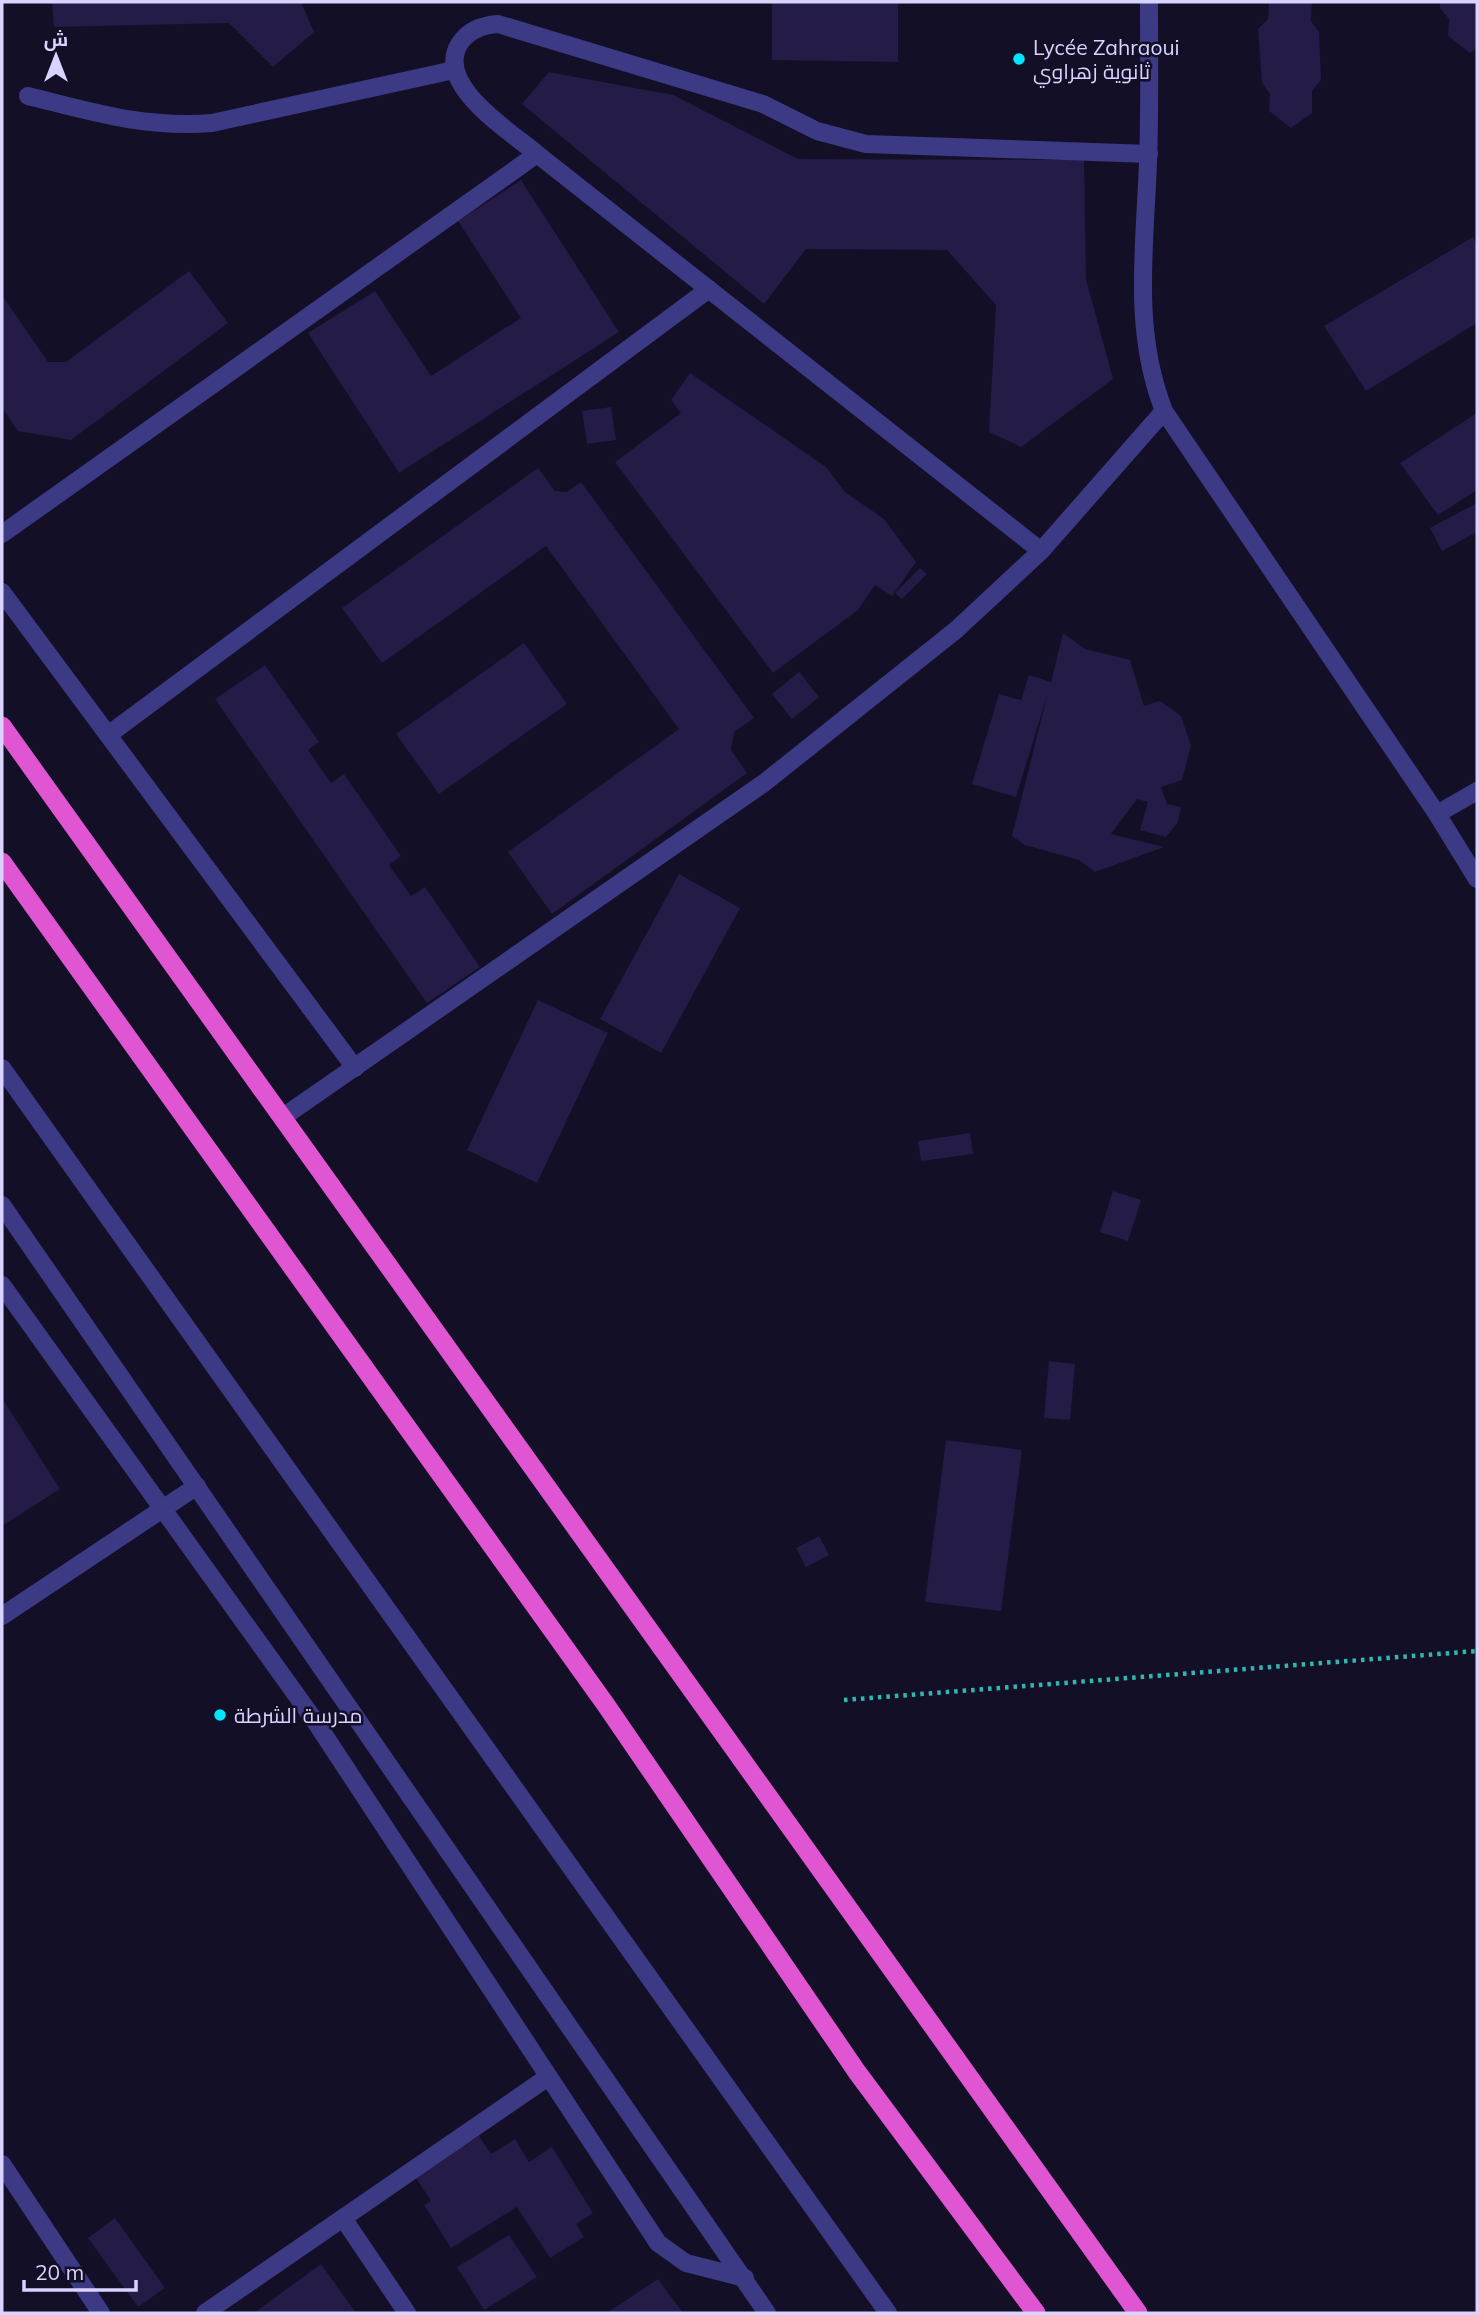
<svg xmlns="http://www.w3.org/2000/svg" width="1479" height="2315" viewBox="0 0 1479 2315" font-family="Mulish,Cairo,sans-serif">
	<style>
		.building { fill: #241b47 }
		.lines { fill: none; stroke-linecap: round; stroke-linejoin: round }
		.path { stroke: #2fb8b0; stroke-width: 4.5; stroke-dasharray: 3.5 5; stroke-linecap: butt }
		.service { stroke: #3d3a85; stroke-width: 18 }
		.minor { stroke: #3d3a85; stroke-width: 18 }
		.trunk { stroke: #e055d1; stroke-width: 19 }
		.poi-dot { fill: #00e5ff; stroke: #130f26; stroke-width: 2.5 }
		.labels { text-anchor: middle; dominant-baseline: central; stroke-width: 5; stroke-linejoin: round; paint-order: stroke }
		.poi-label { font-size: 21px; fill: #d9d4ff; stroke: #130f26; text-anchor: start }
	</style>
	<rect width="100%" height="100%" fill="#130f26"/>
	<g class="building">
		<path d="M52 2H301L314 32 273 67 229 23 54 27Z"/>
		<path d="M772 2H898V62L772 60Z"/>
		<path d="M1269 2H1312L1311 21 1319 32 1321 80 1312 91V113L1291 128 1269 111 1270 94 1262 83 1258 29 1268 19Z"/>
		<path d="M1440 2H1477V48L1470 53 1448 36 1449 19 1440 8Z"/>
		<path d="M549 72 673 95 798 159 1084 160 1086 279 1113 379 1021 447 989 432 996 305 947 250 806 249 764 304 522 104Z"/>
		<path d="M521 180 619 332 399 473 308 333 375 291 431 376 521 318 458 221Z"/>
		<path d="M1473 237 1477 245V323L1366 391 1324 326Z"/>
		<path d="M189 271 228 323 71 440 18 431 2 408V295L48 362H66Z"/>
		<path d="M690 373 826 467 845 492 884 519 916 562 892 596 875 585 858 610 773 673 615 462 681 413 671 400Z"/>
		<path d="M611 407 616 440 587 444 582 411Z"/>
		<path d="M1477 413V490L1438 515 1400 463Z"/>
		<path d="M538 468 555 491 567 492 581 482 754 718 734 732 731 750 747 773 552 914 508 852 679 729 546 546 382 663 342 608Z"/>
		<path d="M1477 503V532L1442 551 1430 528Z"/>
		<path d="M920 568 927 574 902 599 895 593Z"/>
		<path d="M1063 633 1085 649 1130 660 1144 706 1160 701 1181 716 1191 746 1182 780 1161 787 1167 804 1181 807 1178 822 1166 837 1140 830 1148 802 1137 799 1111 834 1164 847 1095 872 1079 860 1025 845 1012 836 1047 696 1016 797 972 784 999 694 1021 700 1029 675 1051 682Z"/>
		<path d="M524 643 567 704 439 794 396 734Z"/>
		<path d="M265 665 319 742 308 750 331 783 344 774 401 856 389 865 411 896 425 887 480 967 427 1003 215 699Z"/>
		<path d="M799 672 819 697 792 719 772 694Z"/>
		<path d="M679 874 740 908 661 1053 600 1019Z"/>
		<path d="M538 1000 608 1033 537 1183 467 1150Z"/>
		<path d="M970 1133 973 1154 921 1161 918 1141Z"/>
		<path d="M1113 1191 1141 1200 1128 1241 1100 1232Z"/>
		<path d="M1049 1361 1075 1364 1070 1420 1044 1418Z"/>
		<path d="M2 1398 60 1489 2 1526Z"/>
		<path d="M946 1440 1022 1450 1001 1611 925 1602Z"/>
		<path d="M819 1536 829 1555 806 1567 796 1548Z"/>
		<path d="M479 2136 491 2154 515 2139 529 2162 552 2147 593 2213 576 2224 584 2237 550 2258 517 2207 451 2248 424 2205 431 2201 414 2175Z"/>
		<path d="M115 2218 165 2288 138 2307 88 2238Z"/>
		<path d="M509 2235 537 2277 484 2310 457 2267Z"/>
		<path d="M321 2264 356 2313H254Z"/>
		<path d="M658 2279 683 2313H607Z"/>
	</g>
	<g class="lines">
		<path class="path" d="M844 1700 1477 1651"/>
		<g class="service">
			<path d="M2 1205 767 2313"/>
			<path d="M2 1285 315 1721 658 2243 686 2263 745 2278"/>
			<path d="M2 1616 197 1486"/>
			<path d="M2 2164 101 2313"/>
			<path d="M343 2218 407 2313"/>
			<path d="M205 2313 548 2077"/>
		</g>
		<g class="minor">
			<path d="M1149 2C1149 55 1150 109 1148 162 1145 247 1132 330 1164 411L1437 814 1477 791"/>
			<path d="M28 96C93 112 143 128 212 123L454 70"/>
			<path d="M2 534 537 154"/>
			<path d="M1041 551 537 154C510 131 433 84 460 43 469 30 482 25 498 24L763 104 817 131 866 144 1149 154"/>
			<path d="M2 592 355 1068"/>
			<path d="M108 735 709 289"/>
			<path d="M1437 814 1477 879"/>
			<path d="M2 1068 888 2313"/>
			<path d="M283 1117 764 783 956 630 1041 551 1164 411"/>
		</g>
		<g class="trunk">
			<path d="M2 726 1138 2313"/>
			<path d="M2 862 606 1705 857 2072 1036 2313"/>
		</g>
	</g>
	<g class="poi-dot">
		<circle cx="1019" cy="59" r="7"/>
		<circle cx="220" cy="1715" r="7"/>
	</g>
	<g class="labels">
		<g class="poi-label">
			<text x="1033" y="47">Lycée Zahraoui<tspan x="1033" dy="24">ثانوية زهراوي</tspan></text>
			<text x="234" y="1715">مدرسة الشرطة</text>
		</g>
	</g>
	<rect width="1479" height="2315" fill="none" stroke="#d9d4ff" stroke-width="7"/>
	<g transform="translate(56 56)" stroke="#130f26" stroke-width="5" paint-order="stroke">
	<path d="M0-5L12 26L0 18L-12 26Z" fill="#d9d4ff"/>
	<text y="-10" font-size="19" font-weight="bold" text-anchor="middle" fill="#d9d4ff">ش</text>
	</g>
	<path d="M24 2280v10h112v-10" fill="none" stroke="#d9d4ff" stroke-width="3.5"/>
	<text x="35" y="2280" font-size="21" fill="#d9d4ff" stroke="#130f26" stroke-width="5" paint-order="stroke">20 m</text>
</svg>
